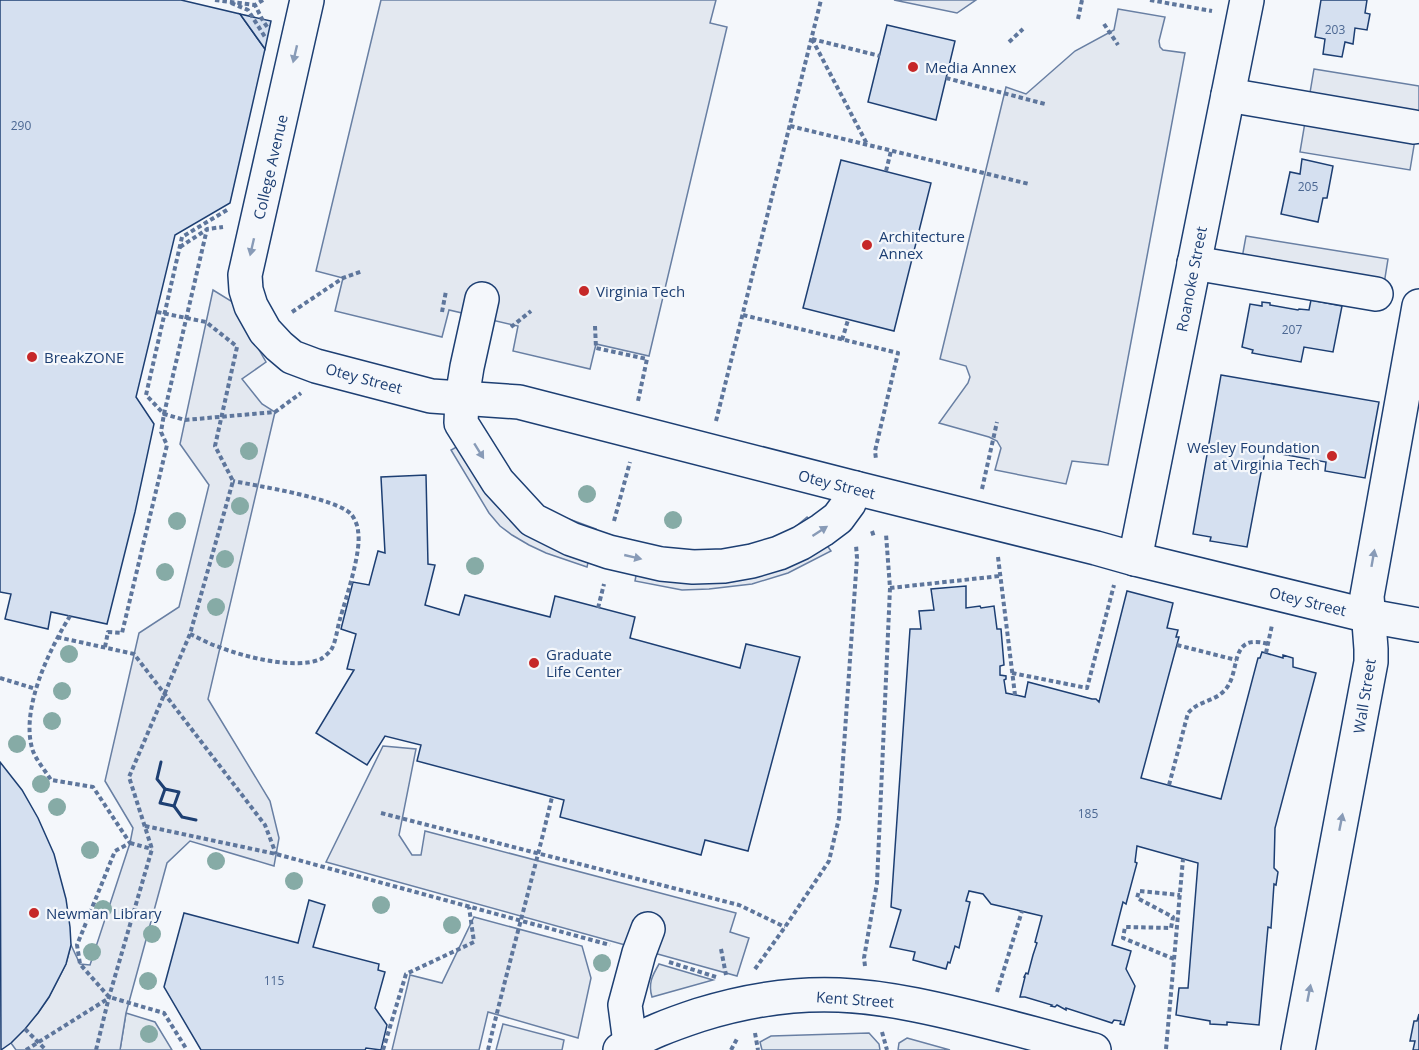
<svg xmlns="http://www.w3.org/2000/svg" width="1419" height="1050" viewBox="0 0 1419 1050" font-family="'Open Sans',sans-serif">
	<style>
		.green { fill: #e3e9f0; stroke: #687fa3; stroke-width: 1.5 }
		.parking { fill: #e3e8f0; stroke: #687fa3; stroke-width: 1.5 }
		.building { fill: #d5e0f0; stroke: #1d3f73; stroke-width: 1.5 }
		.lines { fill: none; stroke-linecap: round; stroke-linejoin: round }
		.minor-casing { stroke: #1d3f73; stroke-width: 36 }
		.path { stroke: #5e769c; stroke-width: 4; stroke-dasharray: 4.5 3; stroke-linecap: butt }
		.minor { stroke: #f4f7fb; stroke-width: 33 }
		.wall { stroke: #1d3f73; stroke-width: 3 }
		.tree { fill: #86aba6 }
		.oneway { fill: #889bb7 }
		.poi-dot { fill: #c62828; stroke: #f4f7fb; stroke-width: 2 }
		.labels { text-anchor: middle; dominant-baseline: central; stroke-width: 4.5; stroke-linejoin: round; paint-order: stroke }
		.number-label { font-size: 12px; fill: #4b6792 }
		.poi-label { font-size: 15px; fill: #1d3f73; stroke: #f4f7fb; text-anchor: start }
		.street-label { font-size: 15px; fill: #1d3f73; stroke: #f4f7fb }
	</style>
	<rect width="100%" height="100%" fill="#f4f7fb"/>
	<g class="green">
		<path d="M659 964 713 980 652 997C648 984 652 976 659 964Z"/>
		<path d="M126 1013 155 1022 172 1050H120Z"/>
		<path d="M503 1024 564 1040 562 1050H496Z"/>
		<path d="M869 1033 879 1044 880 1050H762L760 1042 771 1036Z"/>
		<path d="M907 1038 950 1050H898L899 1043Z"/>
	</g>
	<g class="parking">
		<path d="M381 0H716L710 23 727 27 649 356 596 344 590 369 513 351 518 326 449 310 442 337 335 311 343 278 316 271Z"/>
		<path d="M894 0H976L957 13Z"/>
		<path d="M1118 9 1165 17 1159 41 1160 47 1163 50 1185 53 1108 465 1072 461 1066 484 995 470 1001 448 997 441 989 437 939 423 968 383 970 377 966 366 940 359 1006 87 1026 94 1075 51 1114 30Z"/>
		<path d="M1314 69 1419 86V115L1410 170 1300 152Z"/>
		<path d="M1246 236 1388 259 1380 309 1237 286Z"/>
		<path d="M213 290 231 301 266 362 242 379 262 404 275 412 208 699 270 801 279 838 274 866 190 841 167 863 126 1013 120 1050H16L11 1043 38 1013 49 997 66 964 71 945 80 964 90 965 130 843 133 828 105 781 139 633 179 607 209 485 180 444Z"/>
		<path d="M484 432 534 506 596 529 587 567 546 553 529 545 512 535 500 526 489 513 451 450Z"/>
		<path d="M807 517 831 551 788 573 752 584 709 589 682 590 635 581 642 544 671 551 697 553 748 547 771 539 794 528Z"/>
		<path d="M383 746 416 749 399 835 412 855H421L425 831 736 913 730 932 749 938 737 976 326 862Z"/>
		<path d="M474 917 582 946 591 978 578 1038 488 1012 479 1050H392L410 975 442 983Z"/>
	</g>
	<g class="building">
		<path d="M0 0H181L240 14 265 49 230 203 175 235 136 397 154 424 135 512 107 624 51 612 48 629 5 619 11 594 0 592Z"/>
		<path d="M1321 0H1367L1365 13 1370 14 1367 30 1355 28 1353 44 1345 42 1342 57 1323 54 1325 39 1315 37Z"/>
		<path d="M240 14 271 21 265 49Z"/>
		<path d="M887 25 955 41 936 120 868 102Z"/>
		<path d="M1302 159 1333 166 1327 198H1323L1318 222 1281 214 1290 172 1300 174Z"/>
		<path d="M841 160 931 183 894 331 803 308Z"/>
		<path d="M1311 300 1342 306 1333 352 1304 347 1301 362 1252 353 1253 350 1242 347 1250 304 1262 306V302L1270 303V305L1298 310 1299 309 1309 310Z"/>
		<path d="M1221 375 1379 402 1365 478 1325 471 1326 462 1265 451 1247 547 1210 541 1211 537 1193 534Z"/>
		<path d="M426 475 428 564 435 565 425 605 459 615 465 595 550 617 555 596 635 617 630 638 740 668 746 644 800 657 748 851 705 840 701 855 560 817 564 800 417 761 421 745 385 736 367 765 316 733 354 670 347 669 356 634 341 629 353 582 369 585 378 551 385 553 381 477Z"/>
		<path d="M966 586V608L980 606 981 608 994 606 997 629H1001L1004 665 1000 666V675L1006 676V679L1004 680 1006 693 1025 697 1028 682 1092 699H1096L1099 702 1127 591 1173 603 1167 628 1178 630 1176 637H1179L1141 778 1221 799 1258 658H1260L1262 652 1283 658V655L1293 658V667L1316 673 1275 828 1274 868 1278 872 1276 885 1274 884 1271 928 1268 927 1259 1025 1227 1022V1025L1210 1024V1021L1176 1015 1179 988H1188L1198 863 1137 846 1135 862 1137 863 1126 904 1123 902 1112 945 1131 951 1126 969 1135 986 1124 1025 1120 1024 1121 1021 1114 1020 1112 1023 1066 1008V1010L1057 1005 1055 1007 1051 1006 1052 1005 1025 997H1020L1025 977H1024L1026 973 1028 974 1033 955 1037 943 1035 942 1042 916 991 904 983 894 969 891 966 901 970 902 959 948 955 946 950 963 948 962 946 969 913 960 915 952 890 947 901 910 891 907 910 629H921L919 611 934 610 931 589Z"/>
		<path d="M0 762 22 790 38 818 54 854 66 899 70 927 71 945 66 964 49 997 38 1013 25 1029 11 1043 1 1050Z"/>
		<path d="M309 900 325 905 313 947 379 964 378 970 385 972 375 1008 387 1025 381 1050 366 1048 365 1050H201L164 987 184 913 298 943Z"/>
		<path d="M1419 1014V1050H1413L1415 1041H1410L1414 1021H1417Z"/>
	</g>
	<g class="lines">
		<g class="minor-casing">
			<g id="minor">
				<path d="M307 0 245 275 246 290 251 306 265 331 279 346 292 357 316 366 431 396 519 402 855 488 1096 548 1135 559 1369 616 1419 625"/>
				<path d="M1228 95 1414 127"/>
				<path d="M1194 263 1376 294"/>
				<path d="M482 299 467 367 462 398 461 423 498 482 533 520 571 539 609 552 661 564 693 567 724 566 752 561 779 553 801 543 822 530 838 518 849 503 855 488"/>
				<path d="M1135 559 1247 0"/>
				<path d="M620 1050C644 1034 672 1024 699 1015 744 1001 792 993 839 995 865 996 891 1000 916 1005 976 1017 1035 1034 1094 1050"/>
				<path d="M633 1050 630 1043 625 1005 639 953 648 929"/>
				<path d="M1298 1050 1371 662V649L1367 596 1419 306"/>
			</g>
		</g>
		<g class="path">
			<path d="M215 0 255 5"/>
			<path d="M263 0 255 5 263 21 268 28"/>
			<path d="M1150 0 1212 11"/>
			<path d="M231 3 248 10 265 37"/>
			<path d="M1078 19 1082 0"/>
			<path d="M1104 24 1118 45"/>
			<path d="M812 39 867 144"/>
			<path d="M812 39 880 56"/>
			<path d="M1009 42 1023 29"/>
			<path d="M946 78 1045 104"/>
			<path d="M790 126 1029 184"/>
			<path d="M886 171 891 151"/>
			<path d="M227 210 182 237 146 395 164 414 185 420 275 412 301 393"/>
			<path d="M180 247 206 230"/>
			<path d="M157 312 206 322 235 345"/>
			<path d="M292 312 343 278 363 271"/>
			<path d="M442 312 446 291"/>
			<path d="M743 315 898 353 875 451 876 459"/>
			<path d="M595 326 596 348 647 359 638 401"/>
			<path d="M511 327 531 311"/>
			<path d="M842 340 848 320"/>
			<path d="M716 421 821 0"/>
			<path d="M982 489 997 422"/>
			<path d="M614 521 630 462"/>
			<path d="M872 531 874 537"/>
			<path d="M998 557 1015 695"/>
			<path d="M890 588 1000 576"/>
			<path d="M598 608 604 584"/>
			<path d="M70 616C49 650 21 708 32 748 35 759 45 770 51 780L93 787 130 843 115 851 77 945 80 964 109 997 164 1013 187 1050"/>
			<path d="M190 634C199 638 209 644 219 647 244 657 296 670 321 659 324 657 329 653 331 650 336 642 337 629 340 619 346 598 362 551 358 531 358 526 354 517 351 514 335 498 258 486 233 481"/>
			<path d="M57 637 134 654 265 825 276 854"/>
			<path d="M1177 645 1236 660"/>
			<path d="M105 647 108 632 122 633 167 445 161 432 164 414 207 229 223 227"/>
			<path d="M1266 653 1272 625"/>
			<path d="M1012 673 1087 688 1114 585"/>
			<path d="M0 678 36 689"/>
			<path d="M1169 785 1188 713C1198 701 1213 702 1224 691 1242 674 1227 632 1268 644"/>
			<path d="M381 813 739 905 785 927"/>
			<path d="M145 826 276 854 610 945"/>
			<path d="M130 843 152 849"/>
			<path d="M721 949 726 975"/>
			<path d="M1174 959 1123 938 1125 927 1171 928 1173 917 1137 898 1139 891 1180 895"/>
			<path d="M669 962 716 977"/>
			<path d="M865 966 864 958 877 883 890 588 886 534"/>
			<path d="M755 969 785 927 829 861 839 818 857 558 856 545"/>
			<path d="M997 992 1022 911"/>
			<path d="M25 1029 46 1050"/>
			<path d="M882 1032 887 1050"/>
			<path d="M755 1033 758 1050"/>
			<path d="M1166 1049 1183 859"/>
			<path d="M26 1050 109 998"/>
			<path d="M96 1050 109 997 152 849 129 777 190 634 233 481 215 446 237 347"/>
			<path d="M383 1050 406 974 474 942 469 907"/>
			<path d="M488 1050C508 965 532 882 552 797"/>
			<path d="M731 1050 738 1037"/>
		</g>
		<use href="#minor" class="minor"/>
		<g class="wall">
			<path d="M161 762 157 779 165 789"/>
			<path d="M165 789 179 792 174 806 160 803Z"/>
			<path d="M174 806 182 817 196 820"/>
		</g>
	</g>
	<g class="tree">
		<circle cx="249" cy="451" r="9"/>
		<circle cx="587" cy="494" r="9"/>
		<circle cx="240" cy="506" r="9"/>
		<circle cx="673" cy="520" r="9"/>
		<circle cx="177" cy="521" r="9"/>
		<circle cx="225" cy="559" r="9"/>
		<circle cx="475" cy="566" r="9"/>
		<circle cx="165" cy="572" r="9"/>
		<circle cx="216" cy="607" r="9"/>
		<circle cx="69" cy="654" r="9"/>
		<circle cx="62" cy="691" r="9"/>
		<circle cx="52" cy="721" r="9"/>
		<circle cx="17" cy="744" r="9"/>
		<circle cx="41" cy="784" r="9"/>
		<circle cx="57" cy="807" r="9"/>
		<circle cx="90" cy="850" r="9"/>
		<circle cx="216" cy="861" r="9"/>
		<circle cx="294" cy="881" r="9"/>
		<circle cx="381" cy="905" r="9"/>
		<circle cx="103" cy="909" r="9"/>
		<circle cx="452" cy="925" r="9"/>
		<circle cx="152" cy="934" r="9"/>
		<circle cx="92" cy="952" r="9"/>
		<circle cx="602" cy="963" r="9"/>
		<circle cx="148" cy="981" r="9"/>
		<circle cx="149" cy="1034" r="9"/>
	</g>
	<defs><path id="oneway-solid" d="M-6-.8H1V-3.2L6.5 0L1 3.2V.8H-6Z" transform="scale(1.5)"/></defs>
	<g class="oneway">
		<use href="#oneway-solid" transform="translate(295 54) rotate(103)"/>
		<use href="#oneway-solid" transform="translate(252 247) rotate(103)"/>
		<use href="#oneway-solid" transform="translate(479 451) rotate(58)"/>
		<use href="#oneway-solid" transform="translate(820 531) rotate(-33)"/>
		<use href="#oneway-solid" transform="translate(633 557) rotate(13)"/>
		<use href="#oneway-solid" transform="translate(1373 558) rotate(-80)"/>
		<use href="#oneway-solid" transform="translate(1341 822) rotate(-79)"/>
		<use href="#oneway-solid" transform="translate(1309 993) rotate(-79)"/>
	</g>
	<g class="poi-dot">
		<circle cx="913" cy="67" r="6"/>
		<circle cx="867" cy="245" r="6"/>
		<circle cx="584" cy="291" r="6"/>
		<circle cx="32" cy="357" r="6"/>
		<circle cx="1332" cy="456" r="6"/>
		<circle cx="534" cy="663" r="6"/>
		<circle cx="34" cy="913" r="6"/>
	</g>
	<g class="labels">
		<g class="number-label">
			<text x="1335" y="29">203</text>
			<text x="21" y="125">290</text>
			<text x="1308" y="186">205</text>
			<text x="1292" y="329">207</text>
			<text x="1088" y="813">185</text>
			<text x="274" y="980">115</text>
		</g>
		<g class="poi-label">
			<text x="925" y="67">Media Annex</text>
			<text x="879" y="236">Architecture<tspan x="879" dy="17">Annex</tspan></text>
			<text x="596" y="291">Virginia Tech</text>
			<text x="44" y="357">BreakZONE</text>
			<text x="1320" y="447" text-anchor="end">Wesley Foundation<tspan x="1320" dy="17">at Virginia Tech</tspan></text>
			<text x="546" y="654">Graduate<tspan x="546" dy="17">Life Center</tspan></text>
			<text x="46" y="913">Newman Library</text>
		</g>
		<g class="street-label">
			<text transform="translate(270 167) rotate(-77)">College Avenue</text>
			<text transform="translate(1191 279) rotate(-79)">Roanoke Street</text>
			<text transform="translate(364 378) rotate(15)">Otey Street</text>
			<text transform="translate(837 484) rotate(14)">Otey Street</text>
			<text transform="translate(1308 601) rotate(14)">Otey Street</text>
			<text transform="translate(1364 696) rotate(-81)">Wall Street</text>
			<text transform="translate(855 999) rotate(4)">Kent Street</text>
		</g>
	</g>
</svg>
